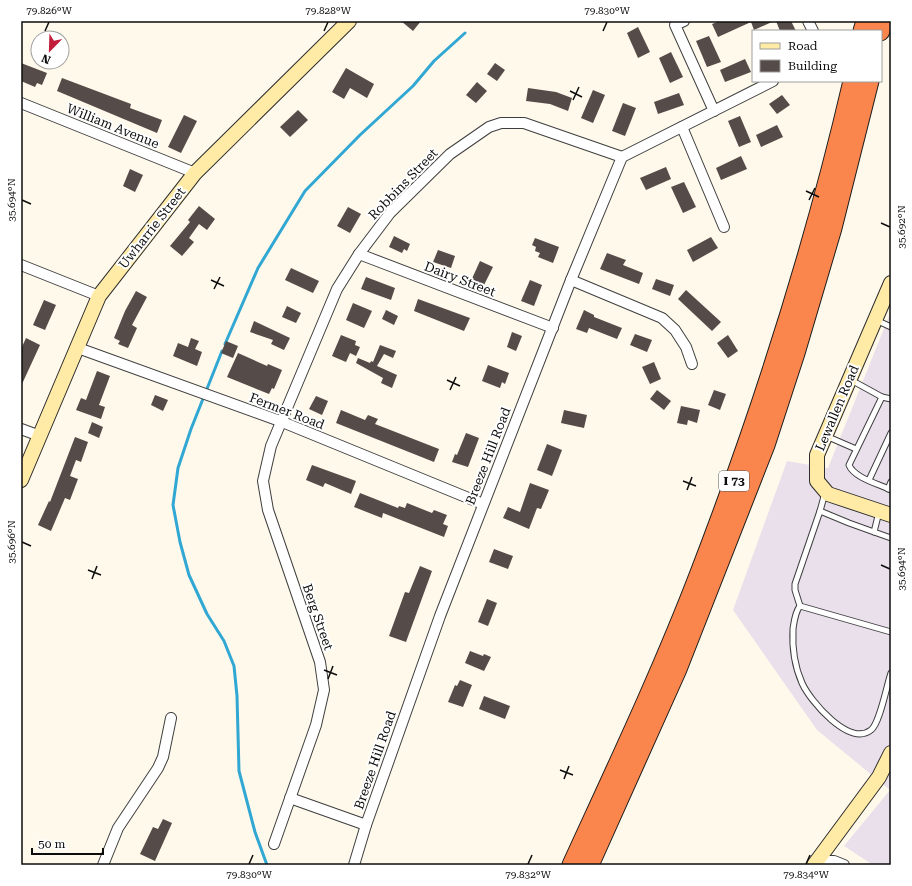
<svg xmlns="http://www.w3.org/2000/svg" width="912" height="886" viewBox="0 0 912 886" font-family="'Roboto Serif',serif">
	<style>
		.industrial { fill: #e9e0ec }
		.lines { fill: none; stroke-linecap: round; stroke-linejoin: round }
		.stream { stroke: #31a7d3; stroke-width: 3 }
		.building { fill: #554b48 }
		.lane-casing { stroke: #3f3f3f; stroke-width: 7 }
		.street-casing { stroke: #3f3f3f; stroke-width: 12 }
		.secondary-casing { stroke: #2e2e2e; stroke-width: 16 }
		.highway-casing { stroke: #1d1d1d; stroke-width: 21 }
		.lane { stroke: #fff; stroke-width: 5 }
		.street { stroke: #fff; stroke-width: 10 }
		.secondary { stroke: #ffeaa6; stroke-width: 14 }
		.highway { stroke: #fb864d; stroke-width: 19 }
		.ticks { fill: none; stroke: #0c0c0c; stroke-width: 1.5 }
		.labels { text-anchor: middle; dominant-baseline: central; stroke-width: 4; stroke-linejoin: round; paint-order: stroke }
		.shield { fill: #fff; stroke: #555; stroke-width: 1 }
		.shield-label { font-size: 12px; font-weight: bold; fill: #0c0c0c }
		.street-label { font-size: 13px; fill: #0c0c0c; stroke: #fff }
		.neatline { fill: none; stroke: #0c0c0c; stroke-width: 1.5 }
		.ticks-label { font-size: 10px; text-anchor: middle; fill: #0c0c0c }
	</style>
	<rect width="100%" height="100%" fill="#fff9eb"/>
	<path class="industrial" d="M891 311V865H873L844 846 890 790 817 730 733 610 787 461 828 468Z"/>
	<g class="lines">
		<g class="stream">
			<path d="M225 344 258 268 305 191 360 135 413 86 434 61 465 33"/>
			<path d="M222 351 191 429 178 468 173 505 180 542 189 575 207 614 224 641 234 666 237 696 239 771 255 832 267 865"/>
		</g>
	</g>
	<g class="building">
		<path d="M401 21H421L413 31Z"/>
		<path d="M720 21H774L754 30 751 22 718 37 712 24Z"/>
		<path d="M776 21H791L796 31H780Z"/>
		<path d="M638 27 650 52 638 58 627 33Z"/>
		<path d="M709 36 721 62 707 67 696 41Z"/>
		<path d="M671 52 683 77 670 83 659 58Z"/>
		<path d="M745 59 751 72 725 82 720 70Z"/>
		<path d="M21 63 47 73 42 85 37 83 35 87 21 81Z"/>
		<path d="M495 63 505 70 497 81 487 74Z"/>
		<path d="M346 68 374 84 367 98 350 88 344 99 332 92Z"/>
		<path d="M62 78 131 104 130 108 162 120 157 133 57 91Z"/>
		<path d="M477 82 487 91 476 103 466 95Z"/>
		<path d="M528 88 556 92 572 98 568 111 550 104 526 101Z"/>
		<path d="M593 90 605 95 593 123 581 118Z"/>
		<path d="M679 93 684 105 658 114 654 102Z"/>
		<path d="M782 95 790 105 777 114 769 104Z"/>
		<path d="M623 103 636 108 625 136 612 131Z"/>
		<path d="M298 110 308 120 290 137 280 127Z"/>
		<path d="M184 115 197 121 181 153 168 147Z"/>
		<path d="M740 116 751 142 739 147 728 121Z"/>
		<path d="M777 125 783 137 761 147 756 135Z"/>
		<path d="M741 156 747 169 721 180 716 168Z"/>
		<path d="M666 167 671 179 646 190 640 178Z"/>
		<path d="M130 169 143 175 135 192 123 186Z"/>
		<path d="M684 182 696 207 683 213 671 187Z"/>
		<path d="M199 206 215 219 207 230 199 224 189 238 194 242 182 256 170 246 190 222 188 220Z"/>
		<path d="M348 207 361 214 350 233 337 226Z"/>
		<path d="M394 236 410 244 407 251 404 249 402 253 389 247Z"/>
		<path d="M711 237 718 248 693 262 687 250Z"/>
		<path d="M535 238 559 247 553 263 538 257 540 253 535 251 536 247 532 245Z"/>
		<path d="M438 250 455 256 451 268 433 262Z"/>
		<path d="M607 253 626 260 623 265 643 273 639 284 600 269Z"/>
		<path d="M480 261 493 267 482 289 470 283Z"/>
		<path d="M291 268 319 281 313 293 285 280Z"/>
		<path d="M366 277 395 288 391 300 361 289Z"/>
		<path d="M656 279 674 285 670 296 652 289Z"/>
		<path d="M530 280 542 285 534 306 521 301Z"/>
		<path d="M686 290 721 322 712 331 678 299Z"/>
		<path d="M136 291 147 297 132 325 137 328 128 348 118 344 120 341 114 338 125 311Z"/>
		<path d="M418 299 470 318 464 331 414 311Z"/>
		<path d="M44 300 56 305 45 330 33 325Z"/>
		<path d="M353 303 372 311 364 328 346 320Z"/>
		<path d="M287 306 301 313 296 323 282 317Z"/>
		<path d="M386 310 398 316 394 325 382 319Z"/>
		<path d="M584 310 594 315V317L622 328 617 339 589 328 587 333 576 329Z"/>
		<path d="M254 321 290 338 284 350 271 344 273 340 250 332Z"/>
		<path d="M512 332 522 336 516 351 507 347Z"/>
		<path d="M635 334 652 340 647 352 630 345Z"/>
		<path d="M341 335 356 341 355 345 360 347 356 356 350 353 346 362 332 356Z"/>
		<path d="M728 335 738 351 728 358 717 343Z"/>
		<path d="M26 338 40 345 22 384 21 349Z"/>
		<path d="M191 338 199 341 195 349 202 352 197 366 173 356 178 343 188 347Z"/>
		<path d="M226 341 238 346 233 358 221 353Z"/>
		<path d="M380 345 396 351 393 358 384 354 377 366 397 375 392 388 381 383 383 378 356 363 358 358 370 363 371 361 373 362Z"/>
		<path d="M238 353 267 366 268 364 282 370 274 389 272 388 269 394 227 377Z"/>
		<path d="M654 362 661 379 650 384 642 367Z"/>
		<path d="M488 365 509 373 505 384 502 382 500 388 482 381Z"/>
		<path d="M97 371 110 376 99 405 105 407 101 419 76 410 81 398 86 400Z"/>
		<path d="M657 390 671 401 664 410 650 399Z"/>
		<path d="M714 390 726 394 720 410 708 405Z"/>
		<path d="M155 395 168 400 163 411 151 405Z"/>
		<path d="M316 396 328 401 322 415 309 409Z"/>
		<path d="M681 406 700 410 697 423 688 420 687 425 677 423Z"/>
		<path d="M341 410 365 420 368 415 378 419 375 424 439 449 434 462 336 423Z"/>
		<path d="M564 410 587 415 584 428 561 423Z"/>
		<path d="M92 422 103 427 99 438 88 433Z"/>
		<path d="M466 433 479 438 468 467 452 462 455 454 457 455Z"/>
		<path d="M75 437 88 442 81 462 76 460 70 476 78 479 70 500 65 498 51 531 38 525 49 501 50 502Z"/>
		<path d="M547 444 562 450 552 476 537 470Z"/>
		<path d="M312 465 356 481 351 494 325 483 323 487 306 480Z"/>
		<path d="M530 483 549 490 541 509 537 508 529 529 503 518 508 507 520 512Z"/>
		<path d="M360 493 398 508 399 506 405 508 407 503 432 513 434 510 447 515 443 524 448 526 444 537 383 513 382 518 354 507Z"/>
		<path d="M494 549 513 556 508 569 489 562Z"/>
		<path d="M420 566 432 571 406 642 389 636 405 592 409 593Z"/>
		<path d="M487 599 497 603 488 626 478 622Z"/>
		<path d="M470 651 483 656 484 654 491 657 484 671 465 663Z"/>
		<path d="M460 680 472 685 463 707 448 702 455 685 457 686Z"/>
		<path d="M484 696 510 706 505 719 479 709Z"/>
		<path d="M163 819 172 823 155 861 140 854 153 827 158 829Z"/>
	</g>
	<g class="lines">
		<g class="lane-casing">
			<g id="lane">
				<path d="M876 320 891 327"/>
				<path d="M851 380 882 397 891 399"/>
				<path d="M882 397 849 465C854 478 879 484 891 490"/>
				<path d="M826 436 856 449"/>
				<path d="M869 480 891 433"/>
				<path d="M888 489 891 482"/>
				<path d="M820 511 825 493"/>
				<path d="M879 512 874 532 891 538"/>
				<path d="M800 606 795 590V584L820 511 849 523 874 532"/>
				<path d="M891 632 800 606C795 612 794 622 793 629 792 648 794 665 802 683 810 701 849 747 871 730 880 723 887 684 891 673"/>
			</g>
		</g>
		<g class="street-casing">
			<g id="street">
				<path d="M684 21 675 25 714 111"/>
				<path d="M808 21 813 31"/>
				<path d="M21 103 195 173"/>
				<path d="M682 127 724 227"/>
				<path d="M359 254 553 328"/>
				<path d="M21 265 99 296"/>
				<path d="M571 280 662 318 675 330 686 347 692 364"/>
				<path d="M78 348 280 421 483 504"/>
				<path d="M21 429 40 436"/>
				<path d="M290 798 366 825"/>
				<path d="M274 844 316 725 324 690 320 662 268 510 263 481 271 446 337 289 359 254 390 213 450 154 489 127 501 123H524L622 157"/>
				<path d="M817 861H834L844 865"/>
				<path d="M103 865 118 828 158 768 163 757 171 718"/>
				<path d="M354 865 366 825 440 616 571 280 622 157 773 81"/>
			</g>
		</g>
		<g class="secondary-casing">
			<g id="secondary">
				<path d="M891 283 817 455V481L828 494 891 515"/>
				<path d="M21 480 99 296 195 173 349 21"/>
				<path d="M814 865 879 777 891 753"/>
			</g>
		</g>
		<g class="highway-casing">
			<g id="highway">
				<path d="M863 31 866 21"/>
				<path d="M880 31 882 21"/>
				<path d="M572 865C616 769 662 672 700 573 762 412 814 249 853 81"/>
				<path d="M589 865 677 669 765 445 795 353 832 228 869 81"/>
			</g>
		</g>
		<use href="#lane" class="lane"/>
		<use href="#street" class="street"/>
		<use href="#secondary" class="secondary"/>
		<use href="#highway" class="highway"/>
	</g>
	<path class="ticks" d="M45 31 49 22M324 31 328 22M603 31 607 22M570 91 582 97M573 100 579 87M806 191 819 197M22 200 31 204M809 200 815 188M881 223 890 227M211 280 224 286M214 289 220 277M447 380 460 386M450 390 456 377M683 481 696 486M687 490 692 477M22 542 31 546M881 565 890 569M88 570 101 575M92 579 97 566M324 670 337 675M328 679 333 666M560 770 573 775M564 779 569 766M249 864 253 855M528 864 532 855M806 864 810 855"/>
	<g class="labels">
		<rect class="shield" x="719" y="471" width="30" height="20" rx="3"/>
		<g class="shield-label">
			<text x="734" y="481">I 73</text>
		</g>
		<g class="street-label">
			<text transform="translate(113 126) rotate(22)">William Avenue</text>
			<text transform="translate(403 184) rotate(-46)">Robbins Street</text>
			<text transform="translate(152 228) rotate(-52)">Uwharrie Street</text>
			<text transform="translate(460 279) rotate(21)">Dairy Street</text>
			<text transform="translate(837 408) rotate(-67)">Lewallen Road</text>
			<text transform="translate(287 411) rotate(21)">Fermer Road</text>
			<text transform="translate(488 456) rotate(-69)">Breeze Hill Road</text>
			<text transform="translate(318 617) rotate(71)">Berg Street</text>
			<text transform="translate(375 760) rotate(-71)">Breeze Hill Road</text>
		</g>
	</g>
	<rect width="912" height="886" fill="none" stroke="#ffffff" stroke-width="44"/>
	<rect x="752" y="30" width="130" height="52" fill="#ffffff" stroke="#9e9e9e"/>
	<rect x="760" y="43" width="20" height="6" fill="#ffeaa6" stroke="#9e9e9e"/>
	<text x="788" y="50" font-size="12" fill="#0c0c0c">Road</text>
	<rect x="760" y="60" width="20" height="12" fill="#554b48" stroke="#9e9e9e"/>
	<text x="788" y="70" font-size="12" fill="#0c0c0c">Building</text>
	<g transform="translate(50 50) rotate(203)"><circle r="19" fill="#ffffff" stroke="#9e9e9e"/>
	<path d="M0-3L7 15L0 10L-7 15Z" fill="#c21e3b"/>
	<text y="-6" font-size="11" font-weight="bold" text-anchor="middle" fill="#0c0c0c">N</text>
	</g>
	<path d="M32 848v6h71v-6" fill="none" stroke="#0c0c0c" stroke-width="2"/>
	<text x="38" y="848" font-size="12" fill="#0c0c0c" stroke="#ffffff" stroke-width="3" paint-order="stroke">50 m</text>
	<rect x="22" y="22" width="868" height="842" class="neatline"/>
	<g class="ticks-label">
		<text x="49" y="14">79.826°W</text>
		<text x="328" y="14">79.828°W</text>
		<text x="607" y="14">79.830°W</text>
		<text transform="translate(11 200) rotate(-90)" y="4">35.694°N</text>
		<text transform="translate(901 227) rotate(-90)" y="4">35.692°N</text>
		<text transform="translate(11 542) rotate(-90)" y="4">35.696°N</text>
		<text transform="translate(901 569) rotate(-90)" y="4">35.694°N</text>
		<text x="249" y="878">79.830°W</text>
		<text x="528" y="878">79.832°W</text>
		<text x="806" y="878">79.834°W</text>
	</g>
</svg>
